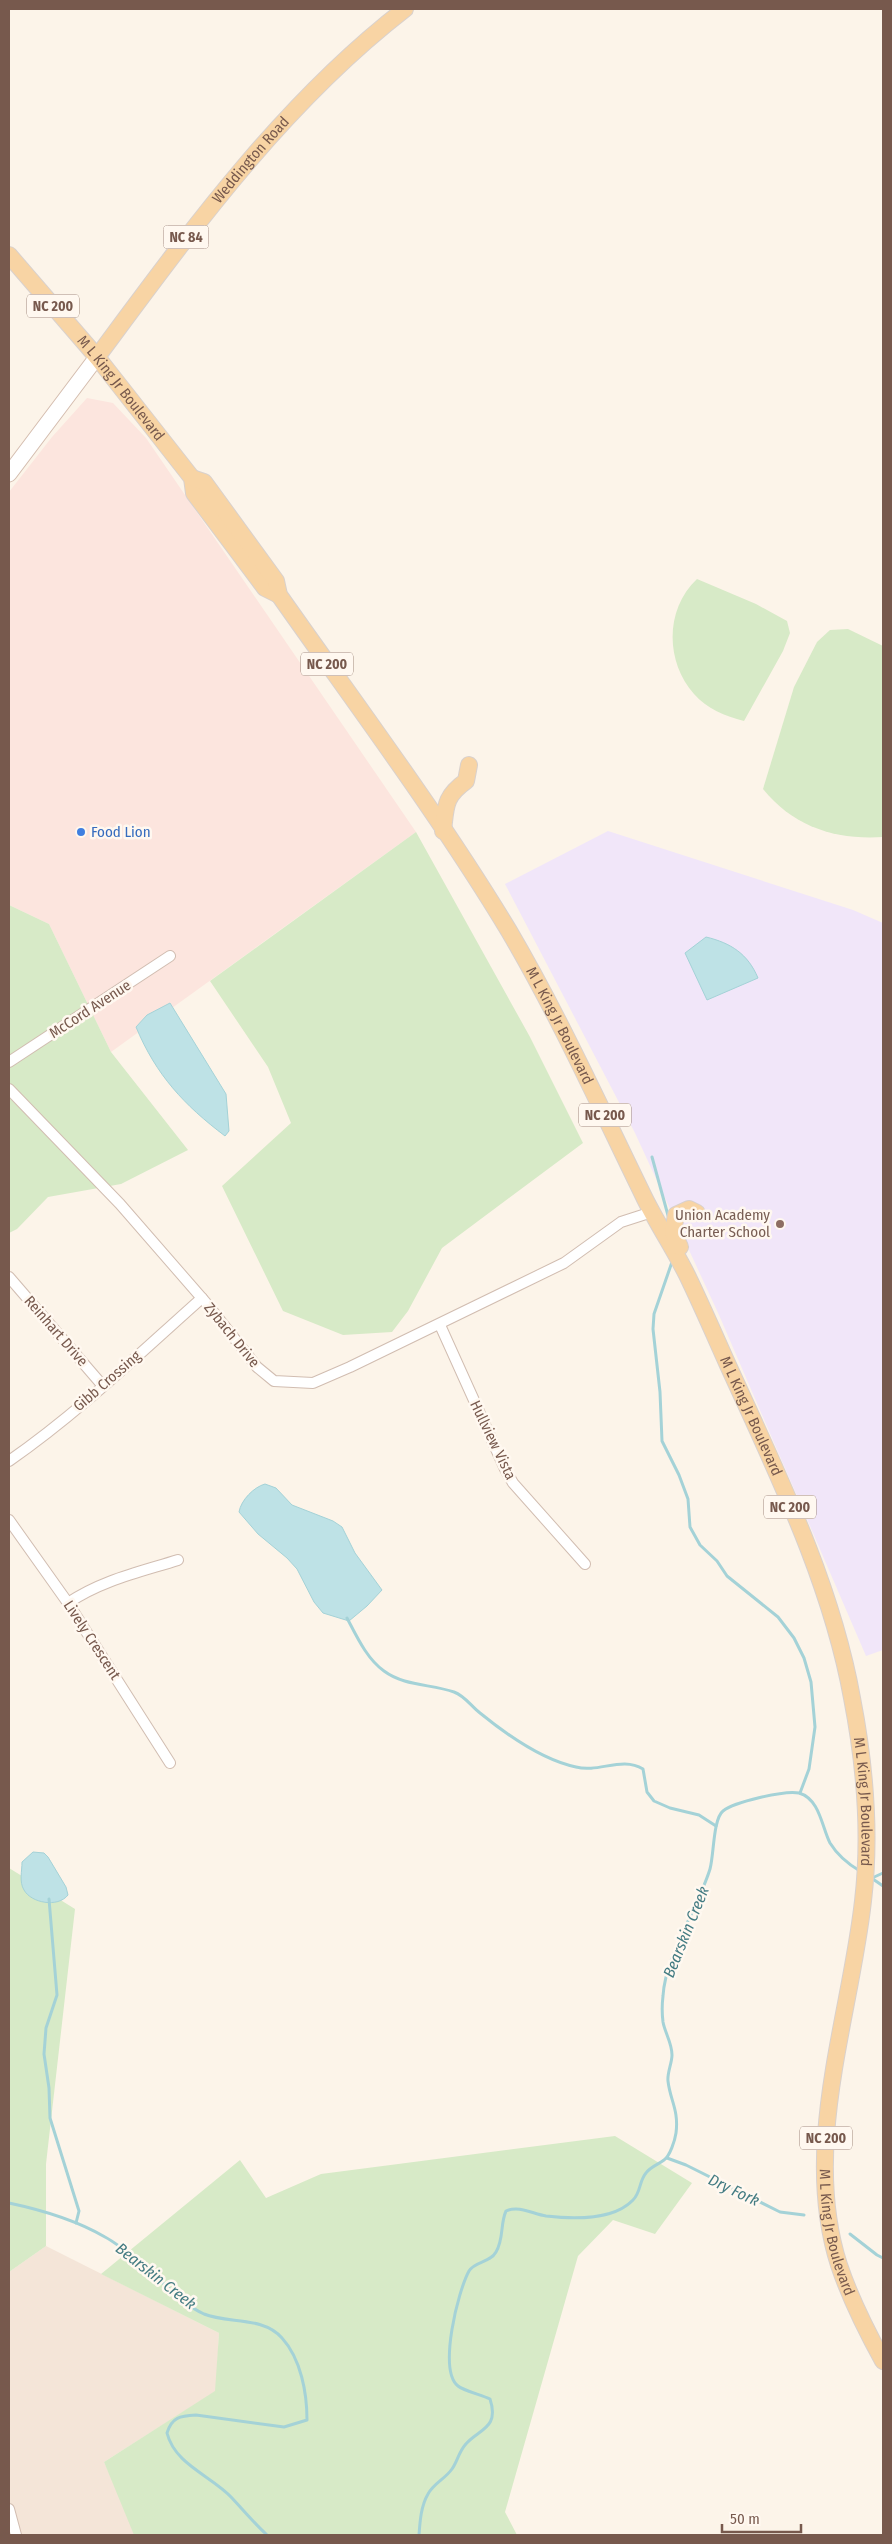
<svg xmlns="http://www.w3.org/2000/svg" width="892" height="2544" viewBox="0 0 892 2544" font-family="'Fira Sans Condensed',sans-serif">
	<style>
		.residential { fill: #f4e5d8 }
		.commercial { fill: #fce5de }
		.education { fill: #f1e6f9 }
		.green { fill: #d7eac7 }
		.water { fill: #bee2e6; stroke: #a4d2d7 }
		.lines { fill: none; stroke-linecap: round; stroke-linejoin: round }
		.stream { stroke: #a4d2d7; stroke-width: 3 }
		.minor-casing { stroke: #d1bdb1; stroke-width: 12 }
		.secondary-casing { stroke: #d4bdaf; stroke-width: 17 }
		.primary-casing { stroke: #d9d1cd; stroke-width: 18 }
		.minor { stroke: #fff; stroke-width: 10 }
		.secondary { stroke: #fff; stroke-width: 15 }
		.primary { stroke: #f8d4a4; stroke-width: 16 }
		.shop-dot { fill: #3f7fe0; stroke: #fff8f0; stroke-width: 2 }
		.education-dot { fill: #8d6e63; stroke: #fff8f0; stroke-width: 2 }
		.labels { text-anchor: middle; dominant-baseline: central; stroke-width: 5; stroke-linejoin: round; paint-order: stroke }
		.shield { fill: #fff8f0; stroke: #a0897e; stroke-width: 1 }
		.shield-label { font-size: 14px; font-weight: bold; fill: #77594d }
		.street-label { font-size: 15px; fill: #77594d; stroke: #fff8f0 }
		.shop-label { font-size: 15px; fill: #366cbe; stroke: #fff8f0; text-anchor: start }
		.education-label { font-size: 15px; fill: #785e54; stroke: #fff8f0; text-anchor: end }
		.water-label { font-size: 16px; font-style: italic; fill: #437b82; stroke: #fff8f0 }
	</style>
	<rect width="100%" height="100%" fill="#fcf4e9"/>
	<path class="residential" d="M46 2246 219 2333 216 2391 104 2462 137 2535H9V2272Z"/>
	<path class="commercial" d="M87 398 113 403 146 438 416 832 111 1052 49 924 9 905V492L52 437Z"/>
	<path class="education" d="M608 831 853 910 883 923V1650L866 1656 719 1315 635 1133 505 884Z"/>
	<g class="green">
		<path d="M697 579 756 604 787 621 790 633 783 651 744 721C725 716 707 709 694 694 665 661 665 609 697 579Z"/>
		<path d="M848 629 883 646V837C835 840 794 827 763 789L794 687 817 642 830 630Z"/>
		<path d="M416 832 530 1037 583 1143 442 1248 408 1311 392 1332 343 1335 283 1311 222 1186 291 1123 268 1067 210 981Z"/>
		<path d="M9 905 49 924 111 1052 188 1150 121 1184 48 1197 17 1229 9 1233Z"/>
		<path d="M9 1868 75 1909 46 2164V2246L9 2272Z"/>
		<path d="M615 2136 692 2183 655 2234 613 2220 578 2256 505 2512 517 2535H134L104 2462 215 2391 219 2333 101 2274 240 2160 266 2198 321 2174Z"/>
	</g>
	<g class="water">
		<path d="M706 937C731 943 748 954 758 978L707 1000 685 953Z"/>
		<path d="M170 1003 226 1094 229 1131 225 1136C184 1105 156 1075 136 1027L147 1015Z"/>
		<path d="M265 1484 276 1488 292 1505 333 1521 342 1527 355 1553 382 1590 367 1606 349 1621 323 1613 314 1602 297 1569 287 1558 258 1534 239 1512C241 1500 254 1487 265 1484Z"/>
		<path d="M33 1852 44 1853 48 1857 66 1887 68 1895C58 1908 31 1903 24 1890 19 1882 22 1871 22 1862Z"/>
	</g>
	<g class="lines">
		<g class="stream">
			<path d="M652 1157 669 1219"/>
			<path d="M672 1262 654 1314 653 1329 660 1392 662 1441 679 1475 688 1499 690 1527 700 1545 717 1561 727 1576 778 1617 794 1638 804 1658 811 1682 815 1727 809 1769 800 1793"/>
			<path d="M347 1618C357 1637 367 1659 384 1671 404 1686 431 1684 454 1692 465 1696 471 1706 480 1713 507 1735 542 1760 576 1767 599 1773 622 1756 643 1769L647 1792 654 1801 670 1808 699 1815 716 1826"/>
			<path d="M870 1877 883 1886"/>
			<path d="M872 1878 883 1873"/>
			<path d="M49 1899 57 1995 46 2028 44 2054 49 2088 50 2118 79 2211 76 2223"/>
			<path d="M667 2158 686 2165 780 2212 804 2215"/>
			<path d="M9 2203C42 2210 76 2220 105 2237 120 2245 134 2258 147 2269 166 2284 182 2304 204 2314 228 2324 263 2316 282 2338 301 2359 307 2393 307 2420L284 2427 196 2415C180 2416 172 2417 167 2433 175 2465 212 2476 232 2498 244 2511 254 2523 267 2535"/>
			<path d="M850 2234 877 2255 883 2258"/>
			<path d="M419 2535C420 2521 421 2506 428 2494 434 2483 445 2479 452 2469 457 2462 459 2452 465 2445 478 2429 500 2429 490 2399 482 2395 464 2391 458 2386 438 2370 458 2291 469 2271 475 2261 490 2263 496 2252 504 2239 500 2224 506 2211 519 2205 533 2214 546 2216 573 2219 613 2221 633 2200 641 2192 639 2181 646 2173 650 2167 659 2164 664 2160 670 2156 675 2140 676 2133 679 2110 670 2100 668 2081 667 2073 672 2063 672 2055 672 2043 665 2033 663 2022 662 2014 662 2004 663 1996 665 1957 698 1908 710 1869 714 1855 713 1819 723 1811 734 1802 785 1790 799 1793 820 1799 822 1828 830 1843 838 1856 848 1864 860 1871"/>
		</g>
		<g class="minor-casing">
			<g id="minor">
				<path d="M9 1062 170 956"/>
				<path d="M9 1089 120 1204 207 1304 257 1367 274 1381 313 1383 350 1367 564 1263 621 1222 652 1212"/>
				<path d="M9 1277 103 1386"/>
				<path d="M440 1325 505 1469 513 1483 585 1564"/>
				<path d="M9 1461C78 1413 139 1354 202 1298"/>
				<path d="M9 1520 68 1603 170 1763"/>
				<path d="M68 1603C102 1580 140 1572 178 1560"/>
				<path d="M9 2509 16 2535"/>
			</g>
		</g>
		<g class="secondary-casing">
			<path id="secondary" d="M9 474 97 357"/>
		</g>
		<g class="primary-casing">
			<g id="primary">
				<path id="s1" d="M9 255 97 357 192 478 194 493 265 588 279 595"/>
				<path id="s2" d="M97 357C190 232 281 105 405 9"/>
				<path id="s3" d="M192 478 204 482 276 581 279 595C357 706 439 815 509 931 560 1018 601 1109 645 1199 658 1225 674 1249 687 1275 701 1304 714 1334 727 1363 776 1471 831 1581 852 1698 865 1765 871 1833 863 1901 850 2018 801 2147 839 2265 850 2298 866 2330 883 2361"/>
				<path d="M443 831C446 806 444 797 466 781L469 765"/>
				<path d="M680 1247 673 1232 676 1215 689 1209 697 1213"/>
			</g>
		</g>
		<use href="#minor" class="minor"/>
		<use href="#secondary" class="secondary"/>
		<use href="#primary" class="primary"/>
	</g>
	<circle class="shop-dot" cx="81" cy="832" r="5"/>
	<circle class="education-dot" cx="780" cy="1224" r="5"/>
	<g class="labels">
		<g class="shield">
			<rect x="163.5" y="225.5" width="45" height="23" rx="4"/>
			<rect x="27" y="294.5" width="52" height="23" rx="4"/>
			<rect x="301" y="652.5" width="52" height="23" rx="4"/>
			<rect x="579" y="1103.5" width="52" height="23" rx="4"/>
			<rect x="764" y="1495.5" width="52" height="23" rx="4"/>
			<rect x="800" y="2126.5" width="52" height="23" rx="4"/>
		</g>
		<g class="shield-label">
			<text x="186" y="237">NC 84</text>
			<text x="53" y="306">NC 200</text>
			<text x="327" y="664">NC 200</text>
			<text x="605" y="1115">NC 200</text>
			<text x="790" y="1507">NC 200</text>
			<text x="826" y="2138">NC 200</text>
		</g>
		<g class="street-label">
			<text stroke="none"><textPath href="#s2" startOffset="250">Weddington Road</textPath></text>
			<text stroke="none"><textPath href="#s1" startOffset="174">M L King Jr Boulevard</textPath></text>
			<text transform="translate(90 1009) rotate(-33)">McCord Avenue</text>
			<text stroke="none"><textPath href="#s3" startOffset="664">M L King Jr Boulevard</textPath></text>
			<text transform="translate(56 1331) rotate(49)">Reinhart Drive</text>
			<text transform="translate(232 1335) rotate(51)">Zybach Drive</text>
			<text transform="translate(107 1381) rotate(-41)">Gibb Crossing</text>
			<text stroke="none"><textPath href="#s3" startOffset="1099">M L King Jr Boulevard</textPath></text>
			<text transform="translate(493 1440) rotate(64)">Hullview Vista</text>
			<text transform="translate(92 1640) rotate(57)">Lively Crescent</text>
			<text stroke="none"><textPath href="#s3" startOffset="1504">M L King Jr Boulevard</textPath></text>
			<text stroke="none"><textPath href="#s3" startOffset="1939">M L King Jr Boulevard</textPath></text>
		</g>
		<g class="shop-label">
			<text x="91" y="832">Food Lion</text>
		</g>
		<g class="education-label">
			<text x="770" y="1215">Union Academy<tspan x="770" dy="17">Charter School</tspan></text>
		</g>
		<g class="water-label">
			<text transform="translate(686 1932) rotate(-68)">Bearskin Creek</text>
			<text transform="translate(734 2190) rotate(25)">Dry Fork</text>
			<text transform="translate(156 2276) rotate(38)">Bearskin Creek</text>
		</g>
	</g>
	<rect width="892" height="2544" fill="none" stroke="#77594d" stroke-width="20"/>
	<path d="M722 2524v8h79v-8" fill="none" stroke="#77594d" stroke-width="2.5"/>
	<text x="730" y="2524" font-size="15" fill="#77594d" stroke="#fff8f0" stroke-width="4" paint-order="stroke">50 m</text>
</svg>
